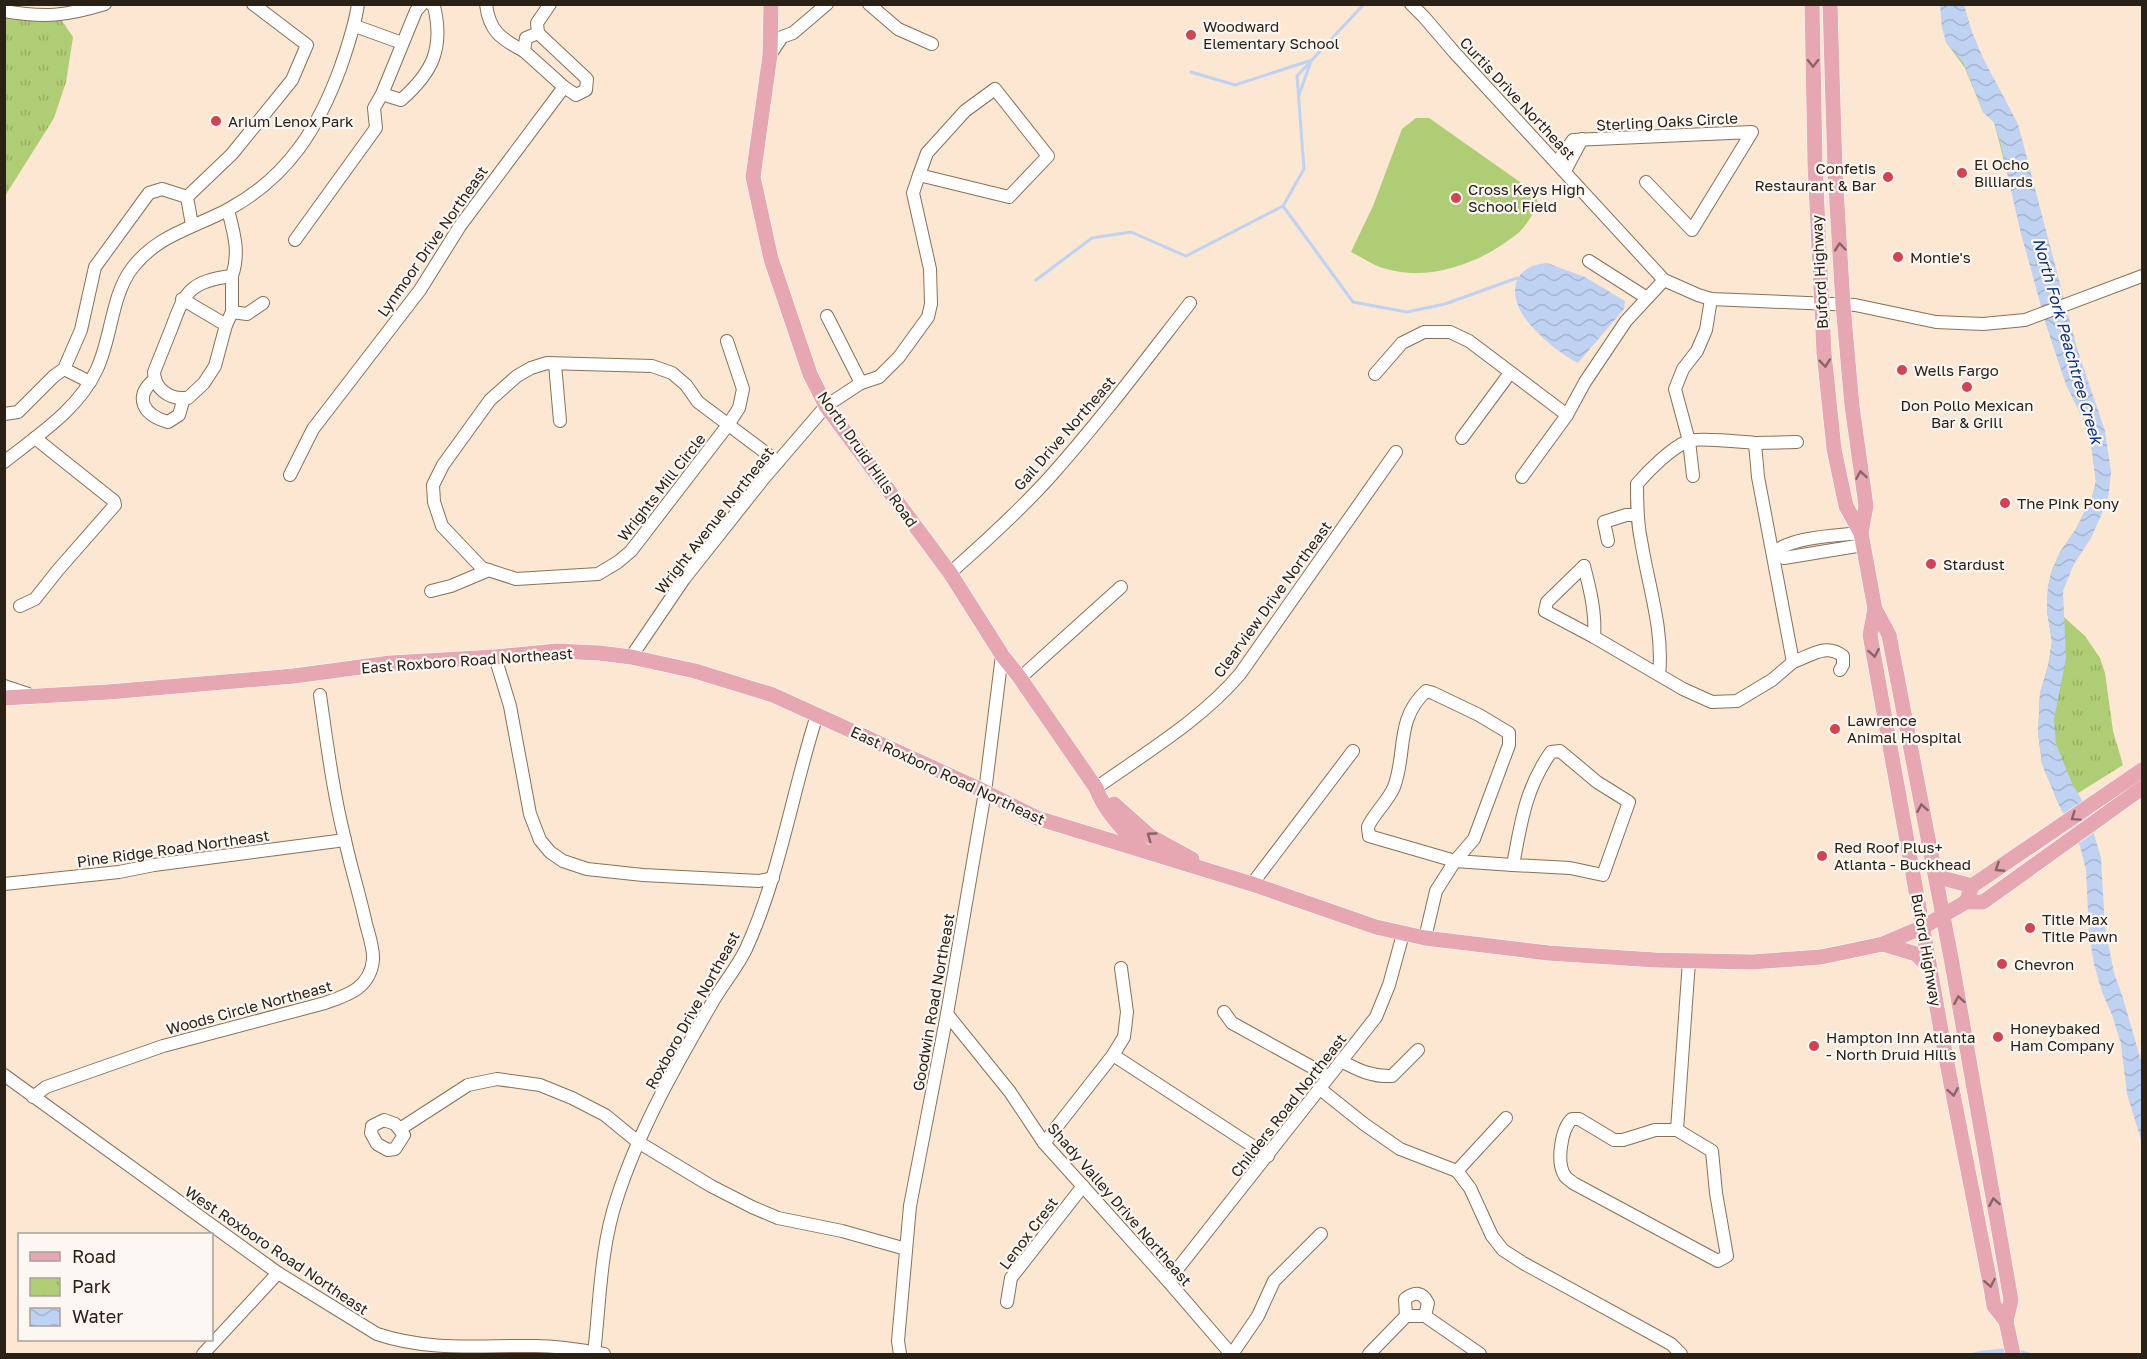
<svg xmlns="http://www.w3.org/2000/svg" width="2147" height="1359" viewBox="0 0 2147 1359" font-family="'Golos Text',sans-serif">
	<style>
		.park { fill: url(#park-tufts) }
		.pitch { fill: #afcd75 }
		.water { fill: url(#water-waves) }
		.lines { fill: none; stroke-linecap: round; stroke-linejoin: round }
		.stream { stroke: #c0d2f2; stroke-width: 3 }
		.minor-casing { stroke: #88715a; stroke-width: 14 }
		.major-casing { stroke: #fff; stroke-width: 16 }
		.minor { stroke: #fff; stroke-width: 12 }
		.major { stroke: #e6a7b3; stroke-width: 15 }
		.oneway { stroke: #886464 }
		.poi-dot { fill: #d44351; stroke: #fcf7f2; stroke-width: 2 }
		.labels { text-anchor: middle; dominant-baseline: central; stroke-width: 4.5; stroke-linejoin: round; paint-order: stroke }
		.poi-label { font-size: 15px; fill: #292016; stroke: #fcf7f2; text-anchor: start }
		.street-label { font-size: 15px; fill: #292016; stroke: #fcf7f2 }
		.water-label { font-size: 16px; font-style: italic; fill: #032f86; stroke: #fcf7f2 }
	</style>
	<defs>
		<pattern id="park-tufts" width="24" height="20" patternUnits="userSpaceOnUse" patternTransform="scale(1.5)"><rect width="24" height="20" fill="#afcd75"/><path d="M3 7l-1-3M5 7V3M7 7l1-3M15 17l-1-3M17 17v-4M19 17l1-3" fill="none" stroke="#97b064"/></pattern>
		<pattern id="water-waves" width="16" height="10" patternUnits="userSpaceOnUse" patternTransform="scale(1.5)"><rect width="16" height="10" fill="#c0d2f2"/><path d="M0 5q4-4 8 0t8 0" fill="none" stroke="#a5b4cf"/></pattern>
	</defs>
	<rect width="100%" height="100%" fill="#fbe7d2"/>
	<g class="park">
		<path d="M1954 5 2019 157 2101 484 2055 609 2085 636 2100 658 2105 673 2113 731 2123 765 2059 805 2042 764 2038 733 2040 693 2048 666 2052 642 2047 611 2048 587 2052 570 2060 552 2076 529 2092 497 2096 481 2092 451 2083 419 2066 384 2046 324 1994 122 1983 112 1965 68 1946 42Z"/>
		<path d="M5 17 62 21 73 37 66 82 54 118 5 196Z"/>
	</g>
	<path class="pitch" d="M1416 118H1429L1534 192 1539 205C1532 214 1526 227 1517 234 1478 265 1423 285 1375 265 1367 261 1359 256 1351 252L1373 206 1402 129Z"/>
	<g class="water">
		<path d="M1940 5H1964L1972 32 1983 58 2018 124 2077 348 2105 431 2111 472 2108 500 2091 538 2074 564 2063 591 2066 658 2054 719 2056 744 2072 783 2086 807 2101 858 2105 927 2114 973 2123 998 2142 1064V1143L2127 1094 2121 1044 2112 1015 2102 992 2094 964 2089 934 2086 870 2080 846 2059 805 2042 764 2038 733 2040 693 2048 666 2052 642 2047 611 2048 587 2051 573 2060 552 2076 529 2092 497 2096 481 2092 451 2083 419 2066 384 2046 324 2020 230 2001 145 1994 122 1983 112 1964 64 1946 42 1942 28Z"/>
		<path d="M1547 263 1585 277 1625 301 1624 309 1578 363C1560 354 1540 337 1527 321 1507 295 1511 266 1547 263Z"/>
		<path d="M2007 1348 2017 1349 2034 1354H1968L1980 1351Z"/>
	</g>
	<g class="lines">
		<g class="stream">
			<path d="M1364 4 1297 76 1304 169 1283 206 1353 302 1407 312 1445 304 1517 278"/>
			<path d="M1191 72 1235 85 1309 61"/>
			<path d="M1299 95 1310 64"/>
			<path d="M1036 280 1092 238 1131 232 1186 256 1283 206"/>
		</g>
		<g class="minor-casing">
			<g id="minor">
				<path d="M486 4C489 31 501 39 524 51"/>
				<path d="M869 4 898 29 932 44"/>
				<path d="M1411 4 1424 17 1454 52 1664 280 1698 295 1711 299 1855 305 1936 322 1983 324 2025 320 2142 276"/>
				<path d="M4 11C45 18 65 16 105 4"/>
				<path d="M355 26 402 43"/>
				<path d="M538 33 587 79 586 90 576 95 564 87 524 51 526 38Z"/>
				<path d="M538 33 537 23 550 4"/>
				<path d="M770 55 782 37 793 33 827 4"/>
				<path d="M995 89 1048 156 1009 197 919 175 927 153 965 111Z"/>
				<path d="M382 94 401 100C433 72 444 48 434 6L431 4"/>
				<path d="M1557 162 1573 140 1752 132 1692 230 1646 182"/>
				<path d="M1565 171 1582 139"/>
				<path d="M192 225 187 197 232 154 292 80 307 45 253 4"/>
				<path d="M295 240 376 128 374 108 382 94 416 11 422 4"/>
				<path d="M1589 261 1647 298"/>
				<path d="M182 299 226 325"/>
				<path d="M232 312 247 314 263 303"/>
				<path d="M827 316 861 383"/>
				<path d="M727 341 743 389 739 408 728 425 631 551 618 562 598 574 516 579 482 568 442 526 434 502 433 485 443 465 490 400 517 376 531 368 547 363 652 366 672 373 686 385 698 402 778 462"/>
				<path d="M555 364 560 421"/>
				<path d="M64 369 90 382"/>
				<path d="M1375 374 1402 343 1424 332H1450L1469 341 1567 415 1585 382 1626 321 1664 280"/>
				<path d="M155 379C133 397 143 415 168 422L179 415 184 398H188L204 383 215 366 226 325 232 312V276"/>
				<path d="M184 398C169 399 154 388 154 372 160 357 166 342 172 327 185 291 191 281 232 276 240 253 234 233 228 210"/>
				<path d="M4 414 18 412 54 376 64 369 81 330 95 267 149 193 162 189 187 197"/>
				<path d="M1462 438 1510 373"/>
				<path d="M1755 443 1797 442"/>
				<path d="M4 462C38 435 79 409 97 369 112 337 111 295 133 267 159 234 194 228 229 209 288 177 319 127 341 66 348 45 355 26 358 4"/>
				<path d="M290 475 313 429 420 290 460 226 564 87"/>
				<path d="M1693 476 1689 441 1675 389 1683 369 1697 351 1706 330 1711 299"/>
				<path d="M1522 477 1567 415"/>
				<path d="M1608 541 1604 522 1626 515H1637"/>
				<path d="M1773 553C1793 536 1836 536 1861 533"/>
				<path d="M1773 553 1784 558 1863 545"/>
				<path d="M1584 566 1547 602 1545 611 1594 637 1683 689 1712 702 1737 701 1772 680 1793 662 1758 477 1755 443C1741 442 1699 437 1688 441 1671 448 1649 470 1637 484 1637 503 1637 522 1641 540 1648 585 1664 630 1659 675"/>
				<path d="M1584 566C1590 589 1596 613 1594 637"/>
				<path d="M950 573C984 543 1018 512 1049 478 1099 422 1144 362 1190 303"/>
				<path d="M431 591 451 586 489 570"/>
				<path d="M20 606 35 599 58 570 115 505 114 501 35 438"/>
				<path d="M495 657 510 706 530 814 540 840 550 852 563 861 587 869 643 875 759 881 773 878"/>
				<path d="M631 657 684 579 764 478 819 414 826 406 861 383 879 377 899 357 928 317 931 304 930 269 913 193 919 175"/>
				<path d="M1793 662C1812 655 1826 643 1843 656V665L1840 670"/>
				<path d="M1020 678 1121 587"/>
				<path d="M4 686 28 694"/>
				<path d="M1426 691 1433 693 1479 715 1509 733V745L1474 839 1455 861 1369 836C1369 833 1368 830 1368 827 1371 817 1389 800 1394 787 1407 752 1395 720 1426 691Z"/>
				<path d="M1560 751 1597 782 1629 802 1603 875 1570 868 1513 865C1521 823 1525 789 1551 752Z"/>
				<path d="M1096 788C1145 753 1201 720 1240 674L1396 452"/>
				<path d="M4 884 119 872 154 865 345 840"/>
				<path d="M1252 884 1353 751"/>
				<path d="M1425 938 1436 891 1455 861 1513 865"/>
				<path d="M1224 1012 1232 1023 1328 1076"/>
				<path d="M947 1014 1010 1092 1044 1143 1168 1281 1231 1354"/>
				<path d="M1113 1055 1268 1156"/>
				<path d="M1341 1061C1358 1070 1372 1077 1392 1076L1418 1050"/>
				<path d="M4 1075 278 1273 377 1334C431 1352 481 1345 536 1346 559 1346 582 1350 604 1354"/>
				<path d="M1319 1088 1364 1124 1400 1149 1457 1171 1470 1188 1492 1236 1503 1250 1523 1263 1671 1344 1681 1354"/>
				<path d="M33 1097 46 1087 163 1046 325 1003C348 995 370 988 373 960 374 949 369 935 366 924 360 896 351 868 345 840 333 792 327 744 320 695"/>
				<path d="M384 1120 395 1124 404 1135 395 1149 388 1150 377 1144 371 1133 372 1126Z"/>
				<path d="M400 1129 468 1085 497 1079 540 1085 572 1098 605 1115 638 1142 711 1186 752 1207 778 1218 842 1231 906 1249"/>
				<path d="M1677 1130 1712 1151 1716 1193 1727 1256 1718 1261 1573 1183C1571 1181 1566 1178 1565 1176 1556 1163 1561 1129 1572 1119H1579L1614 1140H1623L1655 1130H1677L1689 961"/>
				<path d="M1044 1143 1113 1055 1124 1037 1127 1012 1121 968"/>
				<path d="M1457 1171 1506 1118"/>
				<path d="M1168 1281 1376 1017 1389 985 1403 934"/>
				<path d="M1007 1302 1011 1278 1083 1186"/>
				<path d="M1406 1316 1405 1299C1415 1291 1422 1292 1428 1303L1425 1316"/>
				<path d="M203 1354 278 1273"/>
				<path d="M594 1354C600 1302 600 1249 617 1198 639 1130 676 1065 712 1003 722 985 737 968 746 949 780 875 792 792 817 715"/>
				<path d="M900 1354 898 1341 910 1206 947 1014 985 792 1002 655"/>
				<path d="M1232 1354 1258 1316 1274 1281 1321 1234"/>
				<path d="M1369 1354 1406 1316H1425L1480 1354"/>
			</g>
		</g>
		<g class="major-casing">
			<g id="major">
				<path d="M771 4 770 55 753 177 771 259 810 374 826 406 950 573 1002 655 1020 678 1096 788C1104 811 1126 833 1143 850"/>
				<path d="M1812 4 1815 164 1824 353 1834 449 1846 506 1861 533"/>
				<path d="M1830 4 1835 170 1843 305 1852 406 1866 506 1861 533 1875 609 1870 635 1946 1058 1991 1288 1994 1306 2006 1321 2013 1354"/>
				<path d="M1875 609 1889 635 1952 963 2011 1300 2006 1321"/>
				<path d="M4 698 108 692 294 676 390 663 495 657 557 651 599 653 631 657 695 671 773 695 975 787 1037 818 1252 884 1376 927 1425 938 1548 953 1655 960 1752 962 1821 957 1883 944 1923 927 1966 902H1983L2142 788"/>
				<path d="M1114 804 1150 836 1192 859"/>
				<path d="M1933 866 1946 879 1972 886"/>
				<path d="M1966 902 1972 886 2142 770"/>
				<path d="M1883 944 1916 954 1930 969"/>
			</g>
		</g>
		<use href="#minor" class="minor"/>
		<use href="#major" class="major"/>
	</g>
	<defs><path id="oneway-chevron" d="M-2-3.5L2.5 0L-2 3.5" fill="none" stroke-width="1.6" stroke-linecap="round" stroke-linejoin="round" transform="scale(1.5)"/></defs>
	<g class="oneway">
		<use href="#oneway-chevron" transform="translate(1813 63) rotate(90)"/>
		<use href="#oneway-chevron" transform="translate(1840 247) rotate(-95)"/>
		<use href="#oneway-chevron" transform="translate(1825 363) rotate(84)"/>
		<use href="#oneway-chevron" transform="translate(1861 475) rotate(-99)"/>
		<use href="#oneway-chevron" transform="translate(1874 653) rotate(80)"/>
		<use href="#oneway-chevron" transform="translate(1922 808) rotate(-100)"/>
		<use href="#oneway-chevron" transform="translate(2075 817) rotate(145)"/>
		<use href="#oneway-chevron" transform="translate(1151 836) rotate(-144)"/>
		<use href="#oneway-chevron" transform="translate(1999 868) rotate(147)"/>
		<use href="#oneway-chevron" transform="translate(1959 1000) rotate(-100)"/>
		<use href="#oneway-chevron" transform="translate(1953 1092) rotate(80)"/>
		<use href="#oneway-chevron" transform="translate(1994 1202) rotate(-100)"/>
		<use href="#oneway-chevron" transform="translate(1990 1283) rotate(79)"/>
	</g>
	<g class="poi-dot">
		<circle cx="1191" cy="35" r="6"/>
		<circle cx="216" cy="121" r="6"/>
		<circle cx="1962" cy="173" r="6"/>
		<circle cx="1888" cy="177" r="6"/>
		<circle cx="1456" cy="198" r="6"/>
		<circle cx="1898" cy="257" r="6"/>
		<circle cx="1902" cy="370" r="6"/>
		<circle cx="1967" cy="387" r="6"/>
		<circle cx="2005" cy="503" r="6"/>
		<circle cx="1931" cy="564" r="6"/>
		<circle cx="1835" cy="729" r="6"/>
		<circle cx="1822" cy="856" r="6"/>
		<circle cx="2030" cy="928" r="6"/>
		<circle cx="2002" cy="964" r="6"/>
		<circle cx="1998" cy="1037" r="6"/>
		<circle cx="1814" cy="1046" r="6"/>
	</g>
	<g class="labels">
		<g class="poi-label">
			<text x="1203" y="26">Woodward<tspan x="1203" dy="17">Elementary School</tspan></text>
			<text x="228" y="121">Arium Lenox Park</text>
			<text x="1974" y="164">El Ocho<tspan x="1974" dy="17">Billiards</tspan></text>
			<text x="1876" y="168" text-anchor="end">Confetis<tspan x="1876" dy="17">Restaurant &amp; Bar</tspan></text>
			<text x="1468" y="189">Cross Keys High<tspan x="1468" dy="17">School Field</tspan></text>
			<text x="1910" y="257">Montie's</text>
			<text x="1914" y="370">Wells Fargo</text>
			<text x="1967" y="405" text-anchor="middle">Don Pollo Mexican<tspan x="1967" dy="17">Bar &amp; Grill</tspan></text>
			<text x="2017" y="503">The Pink Pony</text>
			<text x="1943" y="564">Stardust</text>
			<text x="1847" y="720">Lawrence<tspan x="1847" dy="17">Animal Hospital</tspan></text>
			<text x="1834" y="847">Red Roof Plus+<tspan x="1834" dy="17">Atlanta - Buckhead</tspan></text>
			<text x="2042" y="919">Title Max<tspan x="2042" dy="17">Title Pawn</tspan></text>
			<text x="2014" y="964">Chevron</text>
			<text x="2010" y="1028">Honeybaked<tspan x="2010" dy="17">Ham Company</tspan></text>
			<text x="1826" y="1037">Hampton Inn Atlanta<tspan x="1826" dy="17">- North Druid Hills</tspan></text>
		</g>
		<g class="street-label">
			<text transform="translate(1518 98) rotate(47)">Curtis Drive Northeast</text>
			<text transform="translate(1667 121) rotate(-3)">Sterling Oaks Circle</text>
			<text transform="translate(432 241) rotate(-55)">Lynmoor Drive Northeast</text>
			<text transform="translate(1819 272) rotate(-93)">Buford Highway</text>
			<text transform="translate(1064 433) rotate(-49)">Gail Drive Northeast</text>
			<text transform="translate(868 459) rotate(55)">North Druid Hills Road</text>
			<text transform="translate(661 487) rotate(-52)">Wrights Mill Circle</text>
			<text transform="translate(714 520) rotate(-52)">Wright Avenue Northeast</text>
			<text transform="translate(1272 599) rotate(-54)">Clearview Drive Northeast</text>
			<text transform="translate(467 660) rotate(-4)">East Roxboro Road Northeast</text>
			<text transform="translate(948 775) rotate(25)">East Roxboro Road Northeast</text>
			<text transform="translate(173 848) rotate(-8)">Pine Ridge Road Northeast</text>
			<text transform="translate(1927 950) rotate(80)">Buford Highway</text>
			<text transform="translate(933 1002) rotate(-80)">Goodwin Road Northeast</text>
			<text transform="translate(249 1007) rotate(-15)">Woods Circle Northeast</text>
			<text transform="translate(692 1010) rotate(-61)">Roxboro Drive Northeast</text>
			<text transform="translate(1288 1105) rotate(-52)">Childers Road Northeast</text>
			<text transform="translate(1120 1204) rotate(49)">Shady Valley Drive Northeast</text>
			<text transform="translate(1028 1233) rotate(-53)">Lenox Crest</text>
			<text transform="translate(277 1250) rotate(34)">West Roxboro Road Northeast</text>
		</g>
		<g class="water-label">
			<text transform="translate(2068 341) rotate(74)">North Fork Peachtree Creek</text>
		</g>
	</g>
	<rect width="2147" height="1359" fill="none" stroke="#292016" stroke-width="12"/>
	<rect x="18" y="1233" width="195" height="108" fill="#fcf7f2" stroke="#a8a19a" stroke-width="1.5"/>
	<rect x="30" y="1252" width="30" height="9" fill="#e6a7b3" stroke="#a8a19a" stroke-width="1.5"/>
	<text x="72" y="1263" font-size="18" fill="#292016">Road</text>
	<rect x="30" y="1278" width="30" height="18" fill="url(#park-tufts)" stroke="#a8a19a" stroke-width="1.5"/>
	<text x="72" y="1293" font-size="18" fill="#292016">Park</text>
	<rect x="30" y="1308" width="30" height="18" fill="url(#water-waves)" stroke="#a8a19a" stroke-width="1.5"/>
	<text x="72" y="1323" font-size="18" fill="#292016">Water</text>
</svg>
